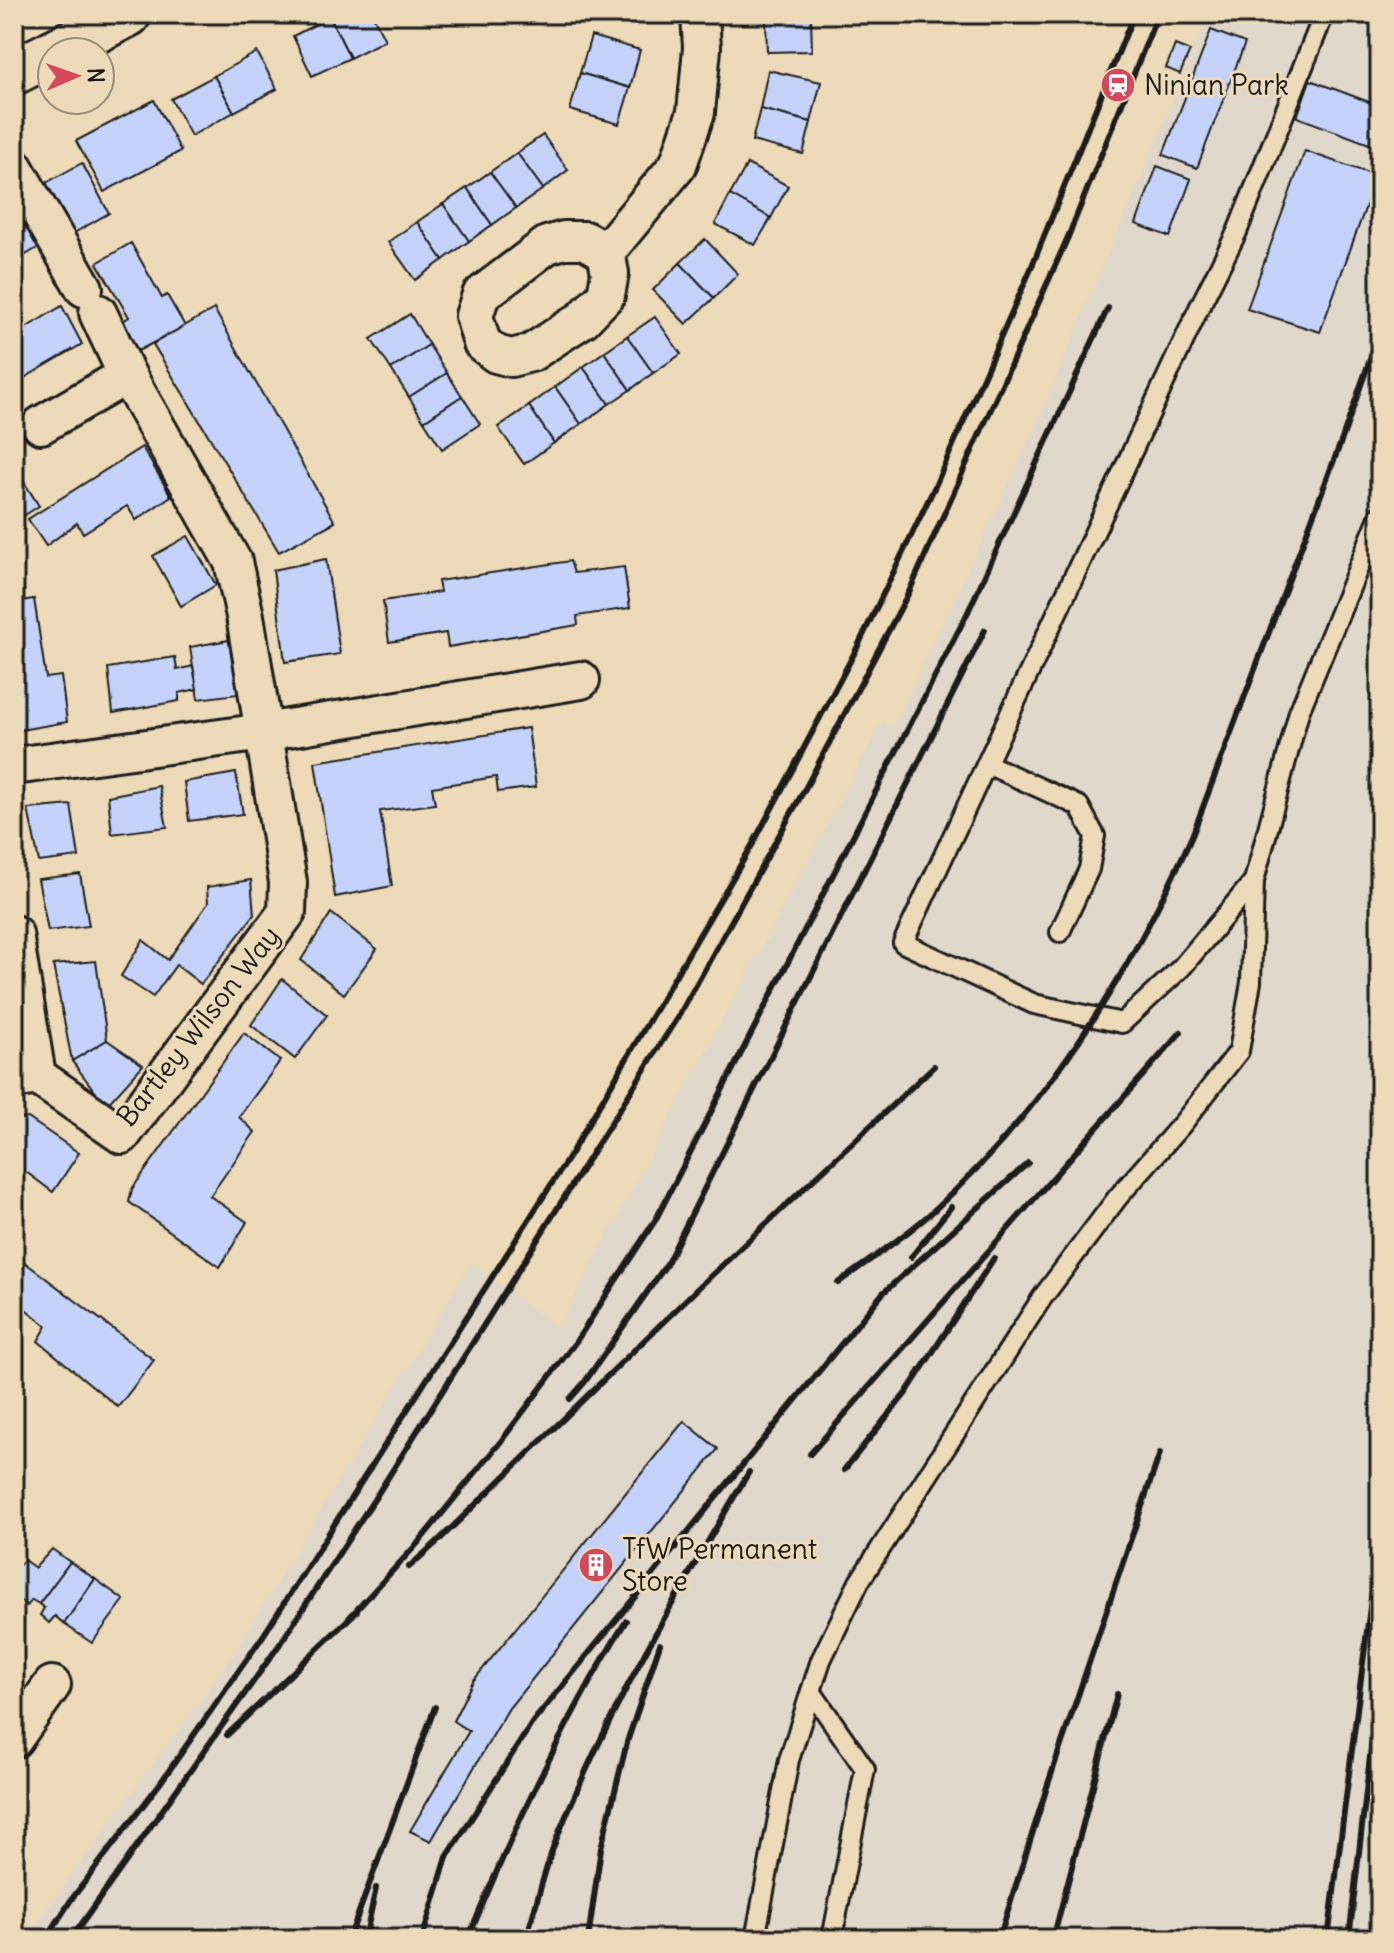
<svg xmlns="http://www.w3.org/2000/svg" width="1394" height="1953" viewBox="0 0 1394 1953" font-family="Delius,sans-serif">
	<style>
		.built { fill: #e1d8cc }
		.building { fill: #c5d3fa; stroke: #1c1c1c; stroke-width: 2 }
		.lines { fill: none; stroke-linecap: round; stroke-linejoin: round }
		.service-casing { stroke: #1c1c1c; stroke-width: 24 }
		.minor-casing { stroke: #1c1c1c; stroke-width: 42 }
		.tertiary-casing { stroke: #1c1c1c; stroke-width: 50 }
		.service { stroke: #eddab8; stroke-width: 18 }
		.minor { stroke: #eddab8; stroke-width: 36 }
		.tertiary { stroke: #eddab8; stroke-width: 44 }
		.rail { stroke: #1c1c1c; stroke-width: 6 }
		.labels { text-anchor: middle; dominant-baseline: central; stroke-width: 6; stroke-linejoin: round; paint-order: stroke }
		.poi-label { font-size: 28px; fill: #1c1c1c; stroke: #eddab8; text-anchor: start }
		.street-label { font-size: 28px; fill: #1c1c1c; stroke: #eddab8 }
	</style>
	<rect width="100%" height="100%" fill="#eddab8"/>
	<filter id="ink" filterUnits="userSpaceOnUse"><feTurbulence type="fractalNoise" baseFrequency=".0125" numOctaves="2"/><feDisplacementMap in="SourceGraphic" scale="16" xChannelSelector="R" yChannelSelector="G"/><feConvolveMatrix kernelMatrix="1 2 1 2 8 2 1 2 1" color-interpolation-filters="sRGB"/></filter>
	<g filter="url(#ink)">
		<path class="built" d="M1209 14H1380V1939H25L230 1659 471 1263 558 1328 882 722 893 726 923 666 1034 430Z"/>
		<g class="building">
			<path d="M336 14H372L385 40 350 58 330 17Z"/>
			<path d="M765 14H811V18L766 20Z"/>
			<path d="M330 17 350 58 312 76 293 36Z"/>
			<path d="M811 18 812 51 767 52 766 20Z"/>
			<path d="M1211 30 1245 43 1197 168 1163 155Z"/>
			<path d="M591 36 640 50 630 88 580 73Z"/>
			<path d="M1175 45 1190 51 1180 74 1166 68Z"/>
			<path d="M257 52 277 89 234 112 214 76Z"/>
			<path d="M768 70 821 82 811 122 760 109Z"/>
			<path d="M580 73 630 88 619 124 570 110Z"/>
			<path d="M214 76 234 112 191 136 171 99Z"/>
			<path d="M1310 80 1380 106V148L1297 117Z"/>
			<path d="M154 100 181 151 104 192 76 141Z"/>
			<path d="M760 109 811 122 803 154 752 141Z"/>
			<path d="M543 135 568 170 543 189 517 153Z"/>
			<path d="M1305 151 1377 176 1320 332 1247 309Z"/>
			<path d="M517 153 543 189 516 208 490 172Z"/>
			<path d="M82 163 109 213 74 233 46 183Z"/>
			<path d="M747 164 788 186 771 218 730 195Z"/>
			<path d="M1157 166 1191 179 1170 237 1136 224Z"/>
			<path d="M490 172 516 208 492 225 467 188Z"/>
			<path d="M467 188 492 225 469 241 443 204Z"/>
			<path d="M730 195 771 218 755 245 715 224Z"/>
			<path d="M14 203 39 247 14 262Z"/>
			<path d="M443 204 469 241 443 260 417 222Z"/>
			<path d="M417 222 443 260 415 280 388 242Z"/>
			<path d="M705 239 738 274 714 298 680 263Z"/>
			<path d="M131 243 162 298 167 295 185 326 136 352 122 322 129 317 97 263Z"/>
			<path d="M680 263 714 298 686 324 653 290Z"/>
			<path d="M62 306 82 344 14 384V335Z"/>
			<path d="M214 309 335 522 279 552 153 344Z"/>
			<path d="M410 314 429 345 391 369 371 339Z"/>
			<path d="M655 317 681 354 653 373 627 336Z"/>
			<path d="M627 336 653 373 630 390 604 352Z"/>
			<path d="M429 345 447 373 409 397 391 369Z"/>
			<path d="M604 352 630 390 609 404 583 367Z"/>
			<path d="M583 367 609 404 581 424 555 387Z"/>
			<path d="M447 373 462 396 424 421 409 397Z"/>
			<path d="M555 387 581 424 554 443 529 406Z"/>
			<path d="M462 396 480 424 442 449 424 421Z"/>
			<path d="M529 406 554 443 524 464 498 427Z"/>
			<path d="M142 447 171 496 136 520 127 506 83 533 77 523 46 546 28 519Z"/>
			<path d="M14 466 39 506 14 522Z"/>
			<path d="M188 536 216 585 181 606 153 556Z"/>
			<path d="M326 559 340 654 285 662 273 570Z"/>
			<path d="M570 561 574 573 624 567 630 608 577 616 578 625 448 647 446 633 389 642 383 601 440 592 438 581Z"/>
			<path d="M34 599 46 678 61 676 67 722 14 731V602Z"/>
			<path d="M229 640 238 694 198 699 190 647Z"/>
			<path d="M175 657 177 670 193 666 197 689 179 693V701L113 713 108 668Z"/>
			<path d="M528 728 536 787 498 792 496 777 432 787 435 804 380 811 392 886 335 897 315 762Z"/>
			<path d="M236 773 243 814 189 821 184 782Z"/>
			<path d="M159 786 167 827 112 834 108 796Z"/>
			<path d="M71 805 79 857 39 862 28 809Z"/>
			<path d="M80 874 89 926 48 931 38 879Z"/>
			<path d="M251 880 254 915 201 984 176 965 153 997 121 976 143 940 168 960 208 903 207 887Z"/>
			<path d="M331 913 377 949 344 994 301 960Z"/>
			<path d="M96 961 107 1040 72 1061 53 965Z"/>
			<path d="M282 979 327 1015 295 1059 251 1025Z"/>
			<path d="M244 1033 280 1061 239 1117 255 1132 210 1196 247 1222 220 1267 129 1202 132 1189Z"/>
			<path d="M107 1040 143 1065 106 1106 72 1061Z"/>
			<path d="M28 1118 79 1153 53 1192 18 1166 14 1167V1120Z"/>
			<path d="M23 1261 154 1360 118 1407 38 1341 47 1326 14 1300V1274Z"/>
			<path d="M684 1421 718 1449 509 1708 431 1841 410 1831 469 1731 453 1721 473 1681Z"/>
			<path d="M52 1549 70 1562 39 1604 32 1600 27 1606 14 1596V1570L24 1560 35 1568Z"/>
			<path d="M70 1562 95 1579 64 1624 55 1616 49 1623 40 1615 44 1608 39 1604Z"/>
			<path d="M95 1579 124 1600 92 1643 64 1624Z"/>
		</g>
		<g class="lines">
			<g class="service-casing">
				<g id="service">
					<path d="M987 764 1079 806 1095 836 1089 869 1060 932"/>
					<path d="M1254 881 1181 968 1122 1023 1034 1004 903 943 1200 306 1237 232 1324 14"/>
					<path d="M811 1691 865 1769 832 1939"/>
					<path d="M755 1939 789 1760 821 1660 859 1582 1042 1298 1118 1197 1183 1123 1239 1051 1251 982 1254 881 1299 712 1380 515"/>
				</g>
			</g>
			<g class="minor-casing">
				<g id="minor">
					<path d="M14 167 84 288"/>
					<path d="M564 240H585L606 252 610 273 606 295 583 319 531 353 511 358 496 354 482 343 474 316 481 295 547 245Z"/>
					<path d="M606 252 678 165 696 112 702 48 700 14"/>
					<path d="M98 313 127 375"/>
					<path d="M14 766 264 732 581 680"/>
					<path d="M14 934 37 1076"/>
					<path d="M14 1080 37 1076 122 1135 287 912 288 882 245 616 233 562 127 375 41 425"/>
					<path d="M14 1739 52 1685"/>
				</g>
			</g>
			<g class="tertiary-casing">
				<g id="tertiary">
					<path d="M54 52 128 14"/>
					<path d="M14 72 52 53"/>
				</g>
			</g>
			<use href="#service" class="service"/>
			<use href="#minor" class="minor"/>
			<use href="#tertiary" class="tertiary"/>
			<g class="rail">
				<path d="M911 1257 951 1207"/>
				<path d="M838 1283C869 1260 902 1239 931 1213 1045 1111 1129 975 1192 836L1342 439 1380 331"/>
				<path d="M570 1399 584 1383 666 1265 985 630"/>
				<path d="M810 1454 1181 1032"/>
				<path d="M844 1470 906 1393 994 1258"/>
				<path d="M409 1567 437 1542 697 1289 934 1066"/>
				<path d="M349 1618 418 1543 502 1440 577 1340 656 1219 967 614 1108 308"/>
				<path d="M227 1735 357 1611"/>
				<path d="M46 1939 71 1900 161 1782 263 1636 570 1155 754 842 857 648 936 484 1030 271 1134 14"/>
				<path d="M71 1939 282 1641 377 1495 682 1010 807 785 909 592 1068 237 1158 14"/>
				<path d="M349 1939 435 1707"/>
				<path d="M365 1939 376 1888"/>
				<path d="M422 1939 447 1857 532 1723 883 1293 1028 1163"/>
				<path d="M468 1939C513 1830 564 1720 626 1621"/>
				<path d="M526 1939C536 1906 544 1871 556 1840 608 1711 678 1591 749 1472"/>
				<path d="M588 1939 601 1848 627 1742 660 1644"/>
				<path d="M999 1939 1047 1787 1160 1453"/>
				<path d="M1053 1939 1117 1694"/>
				<path d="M1328 1939 1380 1528"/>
				<path d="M1349 1939 1380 1670"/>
				<path d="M1375 1939 1380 1899"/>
			</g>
		</g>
	</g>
	<defs>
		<g id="station-disc" transform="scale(1.8)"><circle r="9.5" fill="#d1495b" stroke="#eddab8"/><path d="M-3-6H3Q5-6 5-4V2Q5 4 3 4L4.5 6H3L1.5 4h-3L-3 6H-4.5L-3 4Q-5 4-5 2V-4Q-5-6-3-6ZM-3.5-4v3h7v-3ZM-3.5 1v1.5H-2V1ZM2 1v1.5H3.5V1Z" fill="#fff"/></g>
		<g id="building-disc" transform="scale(1.8)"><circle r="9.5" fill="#d1495b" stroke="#eddab8"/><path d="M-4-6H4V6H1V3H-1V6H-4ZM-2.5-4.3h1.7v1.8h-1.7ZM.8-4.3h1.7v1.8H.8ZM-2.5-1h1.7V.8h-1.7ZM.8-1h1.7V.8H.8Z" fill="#fff"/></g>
	</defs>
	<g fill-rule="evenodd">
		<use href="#station-disc" x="1118" y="85"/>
		<use href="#building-disc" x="596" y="1565"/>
	</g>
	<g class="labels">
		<g class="poi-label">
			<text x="1144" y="85">Ninian Park</text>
			<text x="622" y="1549">TfW Permanent<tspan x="622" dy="32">Store</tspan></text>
		</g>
		<g class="street-label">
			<text transform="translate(198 1026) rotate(-52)">Bartley Wilson Way</text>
		</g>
	</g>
	<rect width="1394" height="1953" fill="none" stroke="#eddab8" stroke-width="48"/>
	<rect x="24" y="24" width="1346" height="1905" fill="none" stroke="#1c1c1c" stroke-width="3" filter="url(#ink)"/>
	<g transform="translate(76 76) rotate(88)"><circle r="38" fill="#eddab8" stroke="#998e7a" stroke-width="2"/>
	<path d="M0-6L14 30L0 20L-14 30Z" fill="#d1495b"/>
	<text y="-12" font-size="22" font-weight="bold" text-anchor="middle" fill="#1c1c1c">N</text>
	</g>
</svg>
